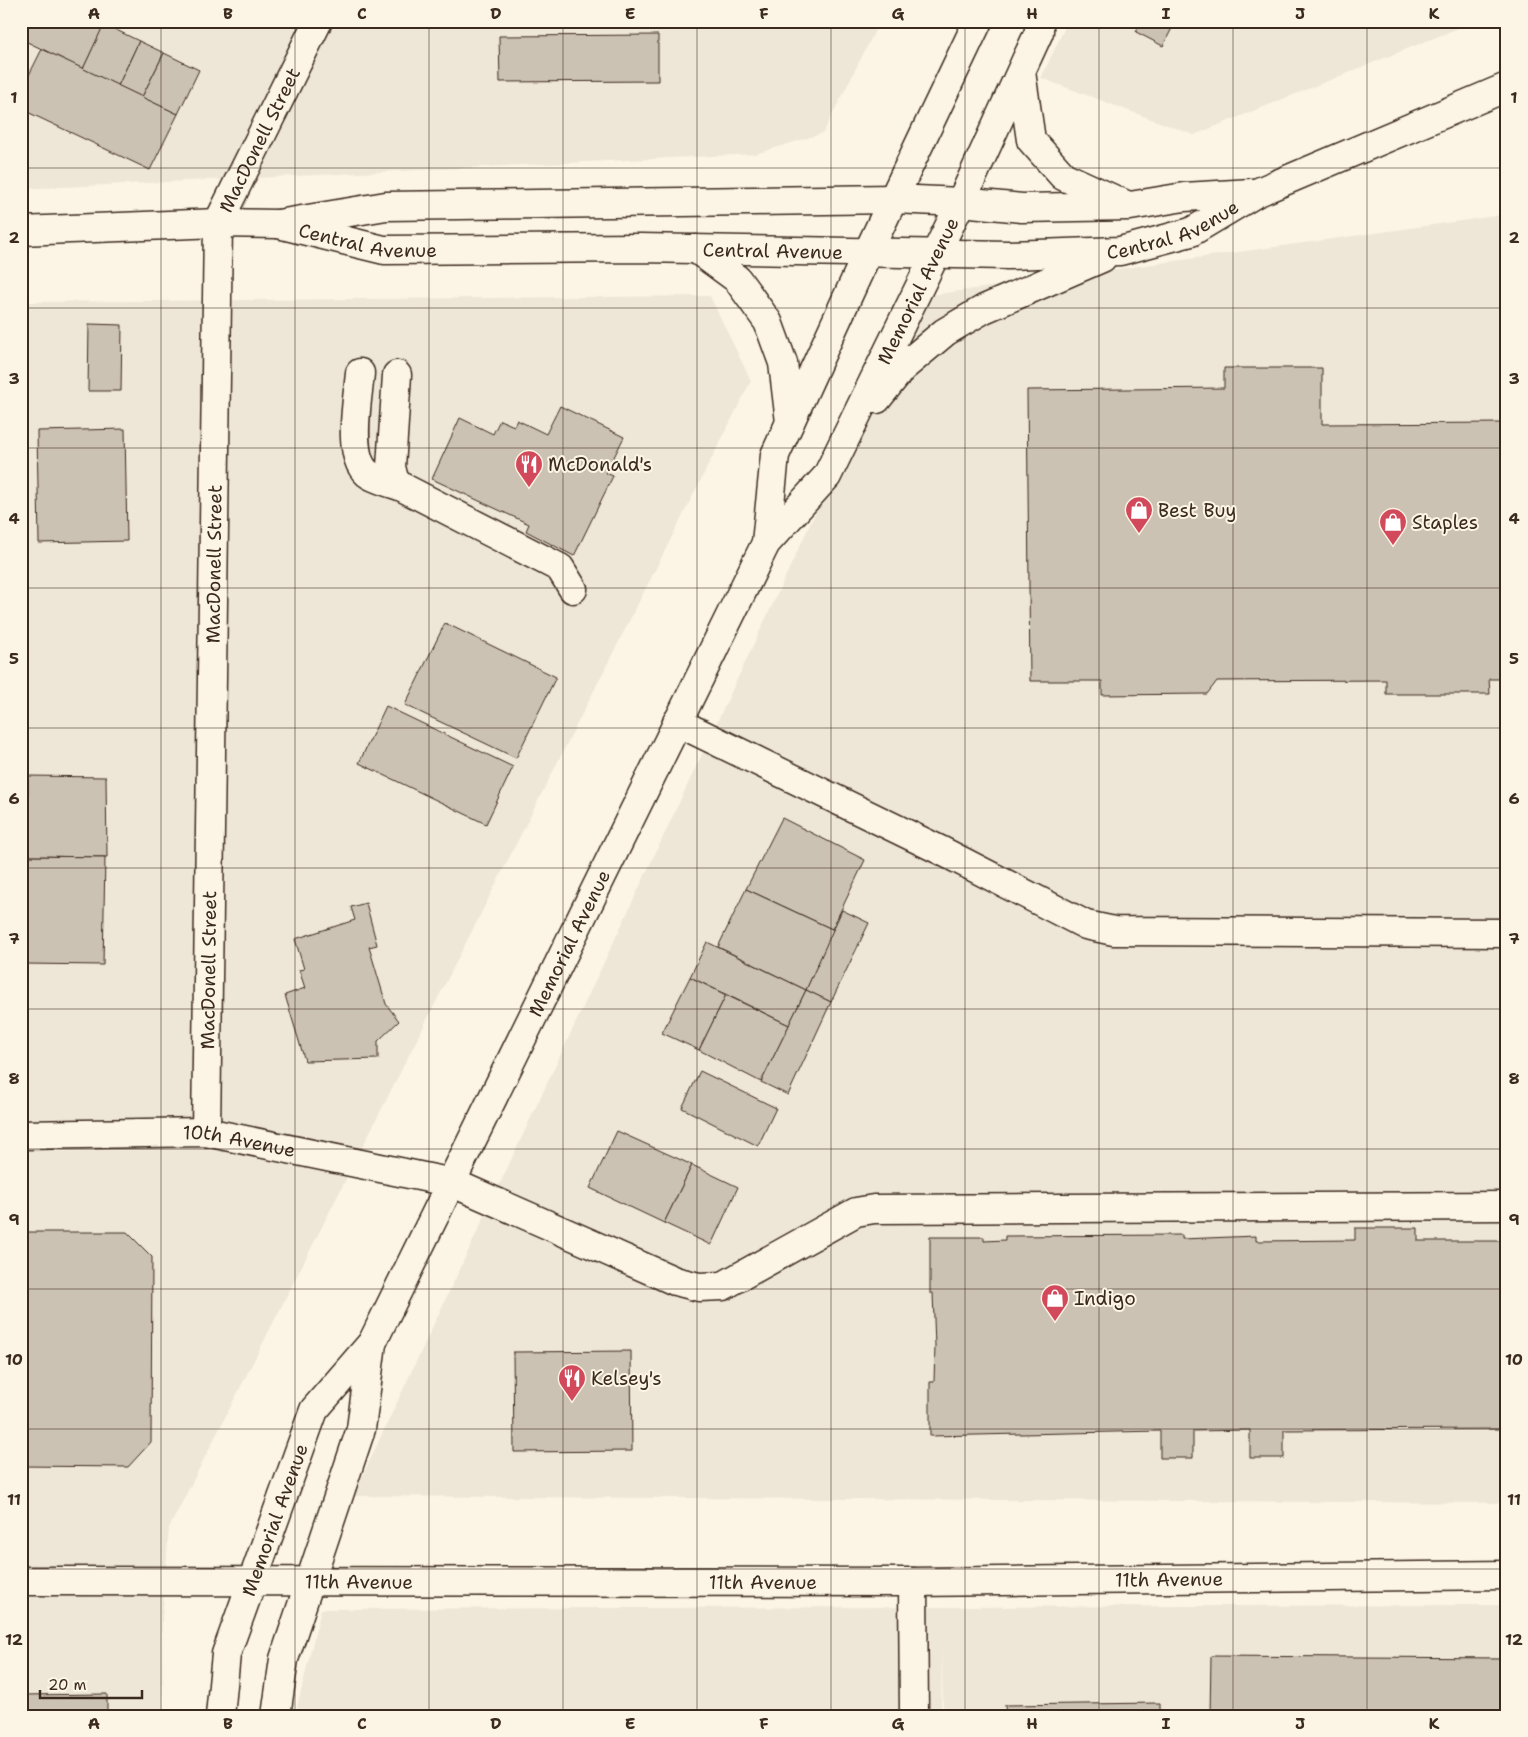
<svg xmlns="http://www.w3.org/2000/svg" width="1528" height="1737" viewBox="0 0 1528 1737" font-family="'Shantell Sans',sans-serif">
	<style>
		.built { fill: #eee6d6 }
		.building { fill: #ccc2b3; stroke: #3b2a1e }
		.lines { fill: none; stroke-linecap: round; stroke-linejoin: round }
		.minor-casing { stroke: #3b2a1e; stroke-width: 31 }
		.major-casing { stroke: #3b2a1e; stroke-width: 31 }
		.minor { stroke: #fcf5e5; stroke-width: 28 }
		.major { stroke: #fcf5e5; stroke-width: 28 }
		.grid { fill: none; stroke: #3b2a1e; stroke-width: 1; stroke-opacity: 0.55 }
		.labels { text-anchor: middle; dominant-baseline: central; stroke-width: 4; stroke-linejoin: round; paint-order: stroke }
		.street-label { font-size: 19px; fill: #3b2a1e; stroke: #fcf5e5 }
		.poi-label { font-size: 19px; fill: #3b2a1e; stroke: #fcf5e5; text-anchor: start }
		.neatline { fill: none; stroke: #3b2a1e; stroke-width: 2 }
		.grid-label { font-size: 16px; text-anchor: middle; font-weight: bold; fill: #3b2a1e }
	</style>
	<rect width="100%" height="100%" fill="#fcf5e5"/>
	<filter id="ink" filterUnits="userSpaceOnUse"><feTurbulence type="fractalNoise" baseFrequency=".02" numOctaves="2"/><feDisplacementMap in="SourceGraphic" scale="10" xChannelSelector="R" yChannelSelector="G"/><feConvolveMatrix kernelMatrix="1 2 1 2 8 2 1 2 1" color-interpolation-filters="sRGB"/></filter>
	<g filter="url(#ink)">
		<g class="built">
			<path d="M21 21H880L823 133 756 154 21 189Z"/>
			<path d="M1068 21H1476L1194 135 1041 78Z"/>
			<path d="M1507 211V1503L353 1496 917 297 1496 216Z"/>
			<path d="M710 296 751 381 169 1528 162 1620 163 1716H21V302Z"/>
			<path d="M1507 1605V1716H943L942 1647 941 1716H295L321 1609Z"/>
		</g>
		<g class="building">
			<path d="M21 21H106L83 69 21 39Z"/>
			<path d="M1142 21H1173L1175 22 1163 46 1136 32Z"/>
			<path d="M104 24 139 41 118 86 83 69Z"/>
			<path d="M658 35V81L500 82 499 36Z"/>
			<path d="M139 41 164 53 142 97 118 86Z"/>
			<path d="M42 49 178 114 150 170 21 109V91Z"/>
			<path d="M164 53 199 70 178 114 142 97Z"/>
			<path d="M89 324 122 325 121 391H88Z"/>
			<path d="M1224 368H1322V424L1507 423V679H1489L1490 694H1386V680L1217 681 1207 694 1102 695V681H1030L1027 390 1224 388Z"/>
			<path d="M560 406 624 437 606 473 613 476 574 556 526 531 529 524 432 479 460 418 493 434 500 420 514 426 517 420 546 434Z"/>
			<path d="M125 429 127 541 39 543 37 431Z"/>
			<path d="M445 623 556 677 516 758 405 705Z"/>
			<path d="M386 706 513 767 486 824 359 763Z"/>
			<path d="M28 776 106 777 107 857 27 856Z"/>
			<path d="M782 818 865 860 832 929 746 889Z"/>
			<path d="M27 856 105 857 103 965 25 964Z"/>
			<path d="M746 889 834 930 806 990 718 947Z"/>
			<path d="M366 903 377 945 369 947 386 1004 399 1021 378 1041V1059L305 1061 285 995 305 988 299 970 304 969 295 939 355 920 351 907Z"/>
			<path d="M842 910 869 923 831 1002 806 990Z"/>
			<path d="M707 942 806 990 789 1025 690 977Z"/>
			<path d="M690 977 726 995 699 1050 662 1033Z"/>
			<path d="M806 990 831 1002 788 1095 761 1082Z"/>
			<path d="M726 995 789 1025 761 1082 699 1050Z"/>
			<path d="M700 1071 776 1108 758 1146 682 1108Z"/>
			<path d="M617 1131 692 1165 664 1223 590 1188Z"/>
			<path d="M692 1165 738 1187 711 1245 664 1223Z"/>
			<path d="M1355 1228H1418V1241H1507V1429L1284 1430V1458H1250V1430L1193 1431V1458H1160V1431L930 1436V1382H934L935 1346 933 1293H930V1237H984V1241L1005 1240V1236L1182 1235V1239L1256 1236V1241L1355 1240Z"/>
			<path d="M21 1232H127L152 1257 151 1442 128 1467 21 1466Z"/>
			<path d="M631 1351 632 1451 514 1452 513 1352Z"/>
			<path d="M1211 1656 1507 1658V1716H1210Z"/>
			<path d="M107 1694V1716H21V1695Z"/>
			<path d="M1160 1703V1716H1006L1005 1705Z"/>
		</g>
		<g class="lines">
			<g class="minor-casing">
				<g id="minor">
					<path d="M360 373C358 398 345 460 370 475 379 480 390 483 400 486"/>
					<path d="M397 375 391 467 394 479 400 486 560 568 573 589"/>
					<path d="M677 722 942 851 1086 925 1114 931 1507 933"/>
					<path id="s1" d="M206 1132 218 223 318 21"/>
					<path id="s2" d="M21 1135 206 1132 453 1183 675 1281 699 1287 723 1286 856 1212 874 1209 1507 1206"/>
					<path id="s3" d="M21 1581 913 1582 1507 1575"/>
					<path d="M913 1582 914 1716"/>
				</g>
			</g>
			<g class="major-casing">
				<g id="major">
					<path d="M1021 72 1031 140 1063 176 1124 204"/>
					<path id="s4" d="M278 224 384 250 641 248 1008 255 1120 251 1191 232 1256 193 1507 87"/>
					<path d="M21 231 218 223 278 224 386 206 893 199 961 202 1022 208 1130 206 1184 197 1252 193"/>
					<path d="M696 249 737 279 768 322 783 363 790 422"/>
					<path d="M877 399 902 368 945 332 984 309 1102 258"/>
					<path d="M766 543 775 455 868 252 978 21"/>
					<path id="s5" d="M220 1716 226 1654 314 1410 372 1343 766 543 827 476 961 202 1039 32V21"/>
					<path d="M276 1716 284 1659 361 1429 372 1343"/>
				</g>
			</g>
			<use href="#minor" class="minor"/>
			<use href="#major" class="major"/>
		</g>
	</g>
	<path class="grid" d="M161 21V1716M295 21V1716M429 21V1716M563 21V1716M697 21V1716M831 21V1716M965 21V1716M1099 21V1716M1233 21V1716M1367 21V1716M21 168H1507M21 308H1507M21 448H1507M21 588H1507M21 728H1507M21 868H1507M21 1009H1507M21 1149H1507M21 1289H1507M21 1429H1507M21 1569H1507"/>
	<defs>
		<g id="restaurant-pin" transform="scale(1.4375)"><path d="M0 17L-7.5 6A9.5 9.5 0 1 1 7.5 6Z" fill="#d1495b" stroke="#fcf5e5"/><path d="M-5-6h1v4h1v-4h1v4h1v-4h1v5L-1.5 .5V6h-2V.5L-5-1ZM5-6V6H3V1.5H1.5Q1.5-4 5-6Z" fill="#fff"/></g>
		<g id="shop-pin" transform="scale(1.4375)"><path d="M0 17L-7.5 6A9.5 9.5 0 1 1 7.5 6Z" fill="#d1495b" stroke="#fcf5e5"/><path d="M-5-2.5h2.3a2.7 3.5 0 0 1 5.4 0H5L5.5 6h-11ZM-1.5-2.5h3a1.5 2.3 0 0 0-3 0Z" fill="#fff"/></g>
	</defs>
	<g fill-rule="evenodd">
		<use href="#restaurant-pin" x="529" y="464"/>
		<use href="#shop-pin" x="1139" y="510"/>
		<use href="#shop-pin" x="1393" y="522"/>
		<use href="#shop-pin" x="1055" y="1298"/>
		<use href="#restaurant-pin" x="572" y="1378"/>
	</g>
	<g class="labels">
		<g class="street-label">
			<text stroke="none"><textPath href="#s1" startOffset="1002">MacDonell Street</textPath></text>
			<text stroke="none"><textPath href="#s4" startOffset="902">Central Avenue</textPath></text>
			<text stroke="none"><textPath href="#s4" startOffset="92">Central Avenue</textPath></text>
			<text stroke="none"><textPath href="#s4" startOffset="498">Central Avenue</textPath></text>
			<text stroke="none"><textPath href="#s5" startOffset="1599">Memorial Avenue</textPath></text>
			<text stroke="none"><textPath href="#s1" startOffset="568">MacDonell Street</textPath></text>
			<text stroke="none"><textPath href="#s5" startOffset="856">Memorial Avenue</textPath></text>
			<text stroke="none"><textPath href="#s1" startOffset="162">MacDonell Street</textPath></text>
			<text stroke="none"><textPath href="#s2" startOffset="219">10th Avenue</textPath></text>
			<text stroke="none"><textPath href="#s5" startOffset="205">Memorial Avenue</textPath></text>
			<text stroke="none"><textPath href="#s3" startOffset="1148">11th Avenue</textPath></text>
			<text stroke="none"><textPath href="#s3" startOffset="338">11th Avenue</textPath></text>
			<text stroke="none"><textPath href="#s3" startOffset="742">11th Avenue</textPath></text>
		</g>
		<g class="poi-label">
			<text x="548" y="464">McDonald's</text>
			<text x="1158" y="510">Best Buy</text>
			<text x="1412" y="522">Staples</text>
			<text x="1074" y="1298">Indigo</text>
			<text x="591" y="1378">Kelsey's</text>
		</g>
	</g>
	<rect width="1528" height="1737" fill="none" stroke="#fcf5e5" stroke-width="55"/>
	<path d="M40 1690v8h102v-8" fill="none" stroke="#3b2a1e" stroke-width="2.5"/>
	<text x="48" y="1690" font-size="15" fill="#3b2a1e" stroke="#fcf5e5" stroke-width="4" paint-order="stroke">20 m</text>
	<rect x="28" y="28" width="1472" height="1682" class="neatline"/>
	<g class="grid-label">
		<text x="94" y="19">A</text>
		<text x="228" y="19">B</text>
		<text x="362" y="19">C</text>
		<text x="496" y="19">D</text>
		<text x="630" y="19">E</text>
		<text x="764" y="19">F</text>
		<text x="898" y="19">G</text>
		<text x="1032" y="19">H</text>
		<text x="1166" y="19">I</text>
		<text x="1300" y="19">J</text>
		<text x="1434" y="19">K</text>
		<text x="14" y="103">1</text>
		<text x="1514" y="103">1</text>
		<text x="14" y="243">2</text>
		<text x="1514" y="243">2</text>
		<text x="14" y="384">3</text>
		<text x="1514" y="384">3</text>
		<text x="14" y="524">4</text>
		<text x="1514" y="524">4</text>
		<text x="14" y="664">5</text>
		<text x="1514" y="664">5</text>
		<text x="14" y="804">6</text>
		<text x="1514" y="804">6</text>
		<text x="14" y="944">7</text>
		<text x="1514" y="944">7</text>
		<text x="14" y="1084">8</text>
		<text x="1514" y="1084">8</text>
		<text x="14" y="1225">9</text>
		<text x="1514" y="1225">9</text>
		<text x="14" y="1365">10</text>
		<text x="1514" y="1365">10</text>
		<text x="14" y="1505">11</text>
		<text x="1514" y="1505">11</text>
		<text x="14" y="1645">12</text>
		<text x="1514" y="1645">12</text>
		<text x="94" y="1729">A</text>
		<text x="228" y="1729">B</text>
		<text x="362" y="1729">C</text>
		<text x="496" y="1729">D</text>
		<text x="630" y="1729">E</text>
		<text x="764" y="1729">F</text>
		<text x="898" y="1729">G</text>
		<text x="1032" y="1729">H</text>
		<text x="1166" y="1729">I</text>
		<text x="1300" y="1729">J</text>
		<text x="1434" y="1729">K</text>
	</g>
</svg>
